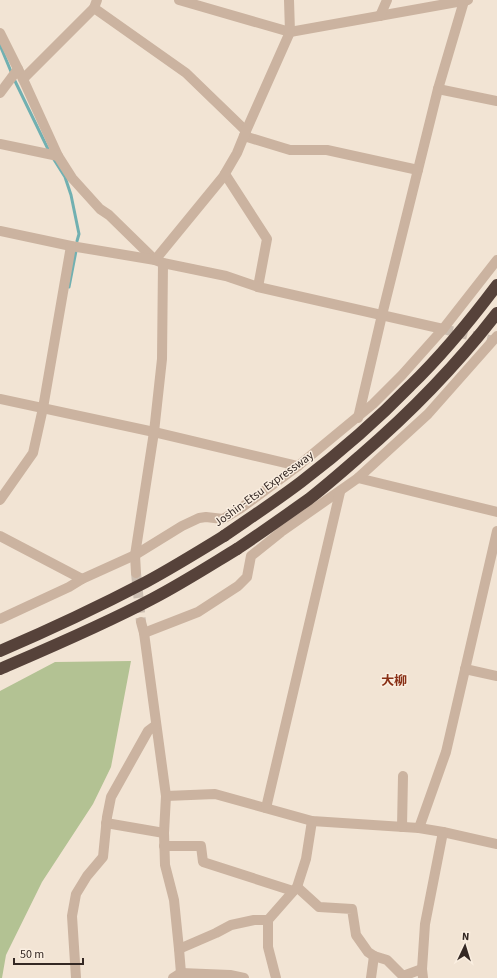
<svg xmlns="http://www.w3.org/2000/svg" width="497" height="978" viewBox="0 0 497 978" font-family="'Source Sans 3','Noto Sans JP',sans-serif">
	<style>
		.green { fill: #b3c293 }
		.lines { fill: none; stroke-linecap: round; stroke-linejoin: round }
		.stream { stroke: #71b0b1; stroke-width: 3 }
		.minor-tunnel { stroke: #ccbeb1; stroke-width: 10; stroke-dasharray: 10 5; stroke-linecap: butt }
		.minor { stroke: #cbb3a0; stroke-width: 10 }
		.highway { stroke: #56423a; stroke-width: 12 }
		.highway-bridge { stroke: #56423a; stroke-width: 12 }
		.labels { text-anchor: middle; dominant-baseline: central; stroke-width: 3; stroke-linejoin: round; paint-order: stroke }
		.street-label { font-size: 12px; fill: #342824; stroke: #faeee0 }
		.neighbourhood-label { font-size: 13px; font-weight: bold; fill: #893016; stroke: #faeee0 }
	</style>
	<rect width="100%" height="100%" fill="#f2e4d4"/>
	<path class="green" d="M131 661 111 767 93 804 42 882 6 955 2 978H0V691L55 662Z"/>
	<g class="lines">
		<g class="stream">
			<path d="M0 45 12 74"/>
			<path d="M14 79 48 149"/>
			<path d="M53 158 65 177 71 195 79 234 77 241"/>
			<path d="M69 287 76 251"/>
		</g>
		<g class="minor-tunnel">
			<path d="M443 329 494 341"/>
			<path d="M136 573 141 622"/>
		</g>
		<g class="minor">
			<path d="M179 0 290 32 468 0"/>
			<path d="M94 8 186 73 246 131"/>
			<path d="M380 16 387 0"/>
			<path d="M0 33 23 79 58 156 72 178 100 209 109 215 155 260"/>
			<path d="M23 79 94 8 97 0"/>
			<path d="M438 89 497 101"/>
			<path d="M0 93 18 69"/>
			<path d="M244 136 290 150H327L418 170"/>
			<path d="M0 144 58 156"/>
			<path d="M225 174 267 239 258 287"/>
			<path d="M0 231 71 246 155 260 163 263 226 276 258 287 443 329"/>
			<path d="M155 260 223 177 237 153 246 131 290 32 289 0"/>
			<path d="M0 399 154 432 298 466"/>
			<path d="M358 418 382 315 438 89 464 1"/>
			<path d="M358 478 497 512"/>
			<path d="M0 500 33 453 43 408 71 246"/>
			<path d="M0 536 82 579"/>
			<path d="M136 573 135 555 154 432 162 359 163 263"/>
			<path d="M0 619 69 587 82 579 135 555 182 526 199 518 206 517 223 519 241 508 298 466 373 404 402 375 443 329 497 260"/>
			<path d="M141 622 144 633 166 796 164 833 165 865 174 900 179 949 181 973 185 978"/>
			<path d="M144 633 198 612 238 586 247 577 251 556 281 532 358 478 428 414 497 336"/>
			<path d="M465 669 497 676"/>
			<path d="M166 796 215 794 312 821 419 828 443 832 497 844"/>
			<path d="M266 808 340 492"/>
			<path d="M106 823 164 833"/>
			<path d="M402 827 403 776"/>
			<path d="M419 828 446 752 497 531"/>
			<path d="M164 846H201L203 862 293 891"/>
			<path d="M297 887 319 907 352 909 356 935 368 952 374 956"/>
			<path d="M179 949 216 933 231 925 254 920H268"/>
			<path d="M76 978 72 916 76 894 87 876 103 857 107 817 111 797 148 731 156 725"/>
			<path d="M173 978 181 973 230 975 244 978"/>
			<path d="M276 978 268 947V920L297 887 306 859 312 821"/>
			<path d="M371 978 374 956 387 960 403 976 422 969"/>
			<path d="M423 978 422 969 425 924 443 832"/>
		</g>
		<g class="highway">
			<path d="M0 651C49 630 98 607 146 582 172 568 198 552 224 536"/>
			<path d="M0 669C51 647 103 625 152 599 181 584 209 566 237 549"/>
		</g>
		<g class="highway-bridge">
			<path d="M224 536C250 518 276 501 301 482 339 453 376 421 410 386 442 355 470 321 497 285"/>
			<path d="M237 549C261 533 285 516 309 499 327 485 344 470 360 456 410 413 456 366 497 313"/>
		</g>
	</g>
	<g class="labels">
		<g class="street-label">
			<text transform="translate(264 489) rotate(-36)">Joshin-Etsu Expressway</text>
		</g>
		<g class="neighbourhood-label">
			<text x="394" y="681">大柳</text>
		</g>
	</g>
	<g transform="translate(465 946) rotate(4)" stroke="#faeee0" stroke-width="3" paint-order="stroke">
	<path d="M0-3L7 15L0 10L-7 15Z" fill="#342824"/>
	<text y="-6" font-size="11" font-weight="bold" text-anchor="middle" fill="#342824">N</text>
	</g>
	<path d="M14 958v6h69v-6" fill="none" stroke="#342824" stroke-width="2"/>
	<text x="20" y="958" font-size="12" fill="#342824" stroke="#faeee0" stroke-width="3" paint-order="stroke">50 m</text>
</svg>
